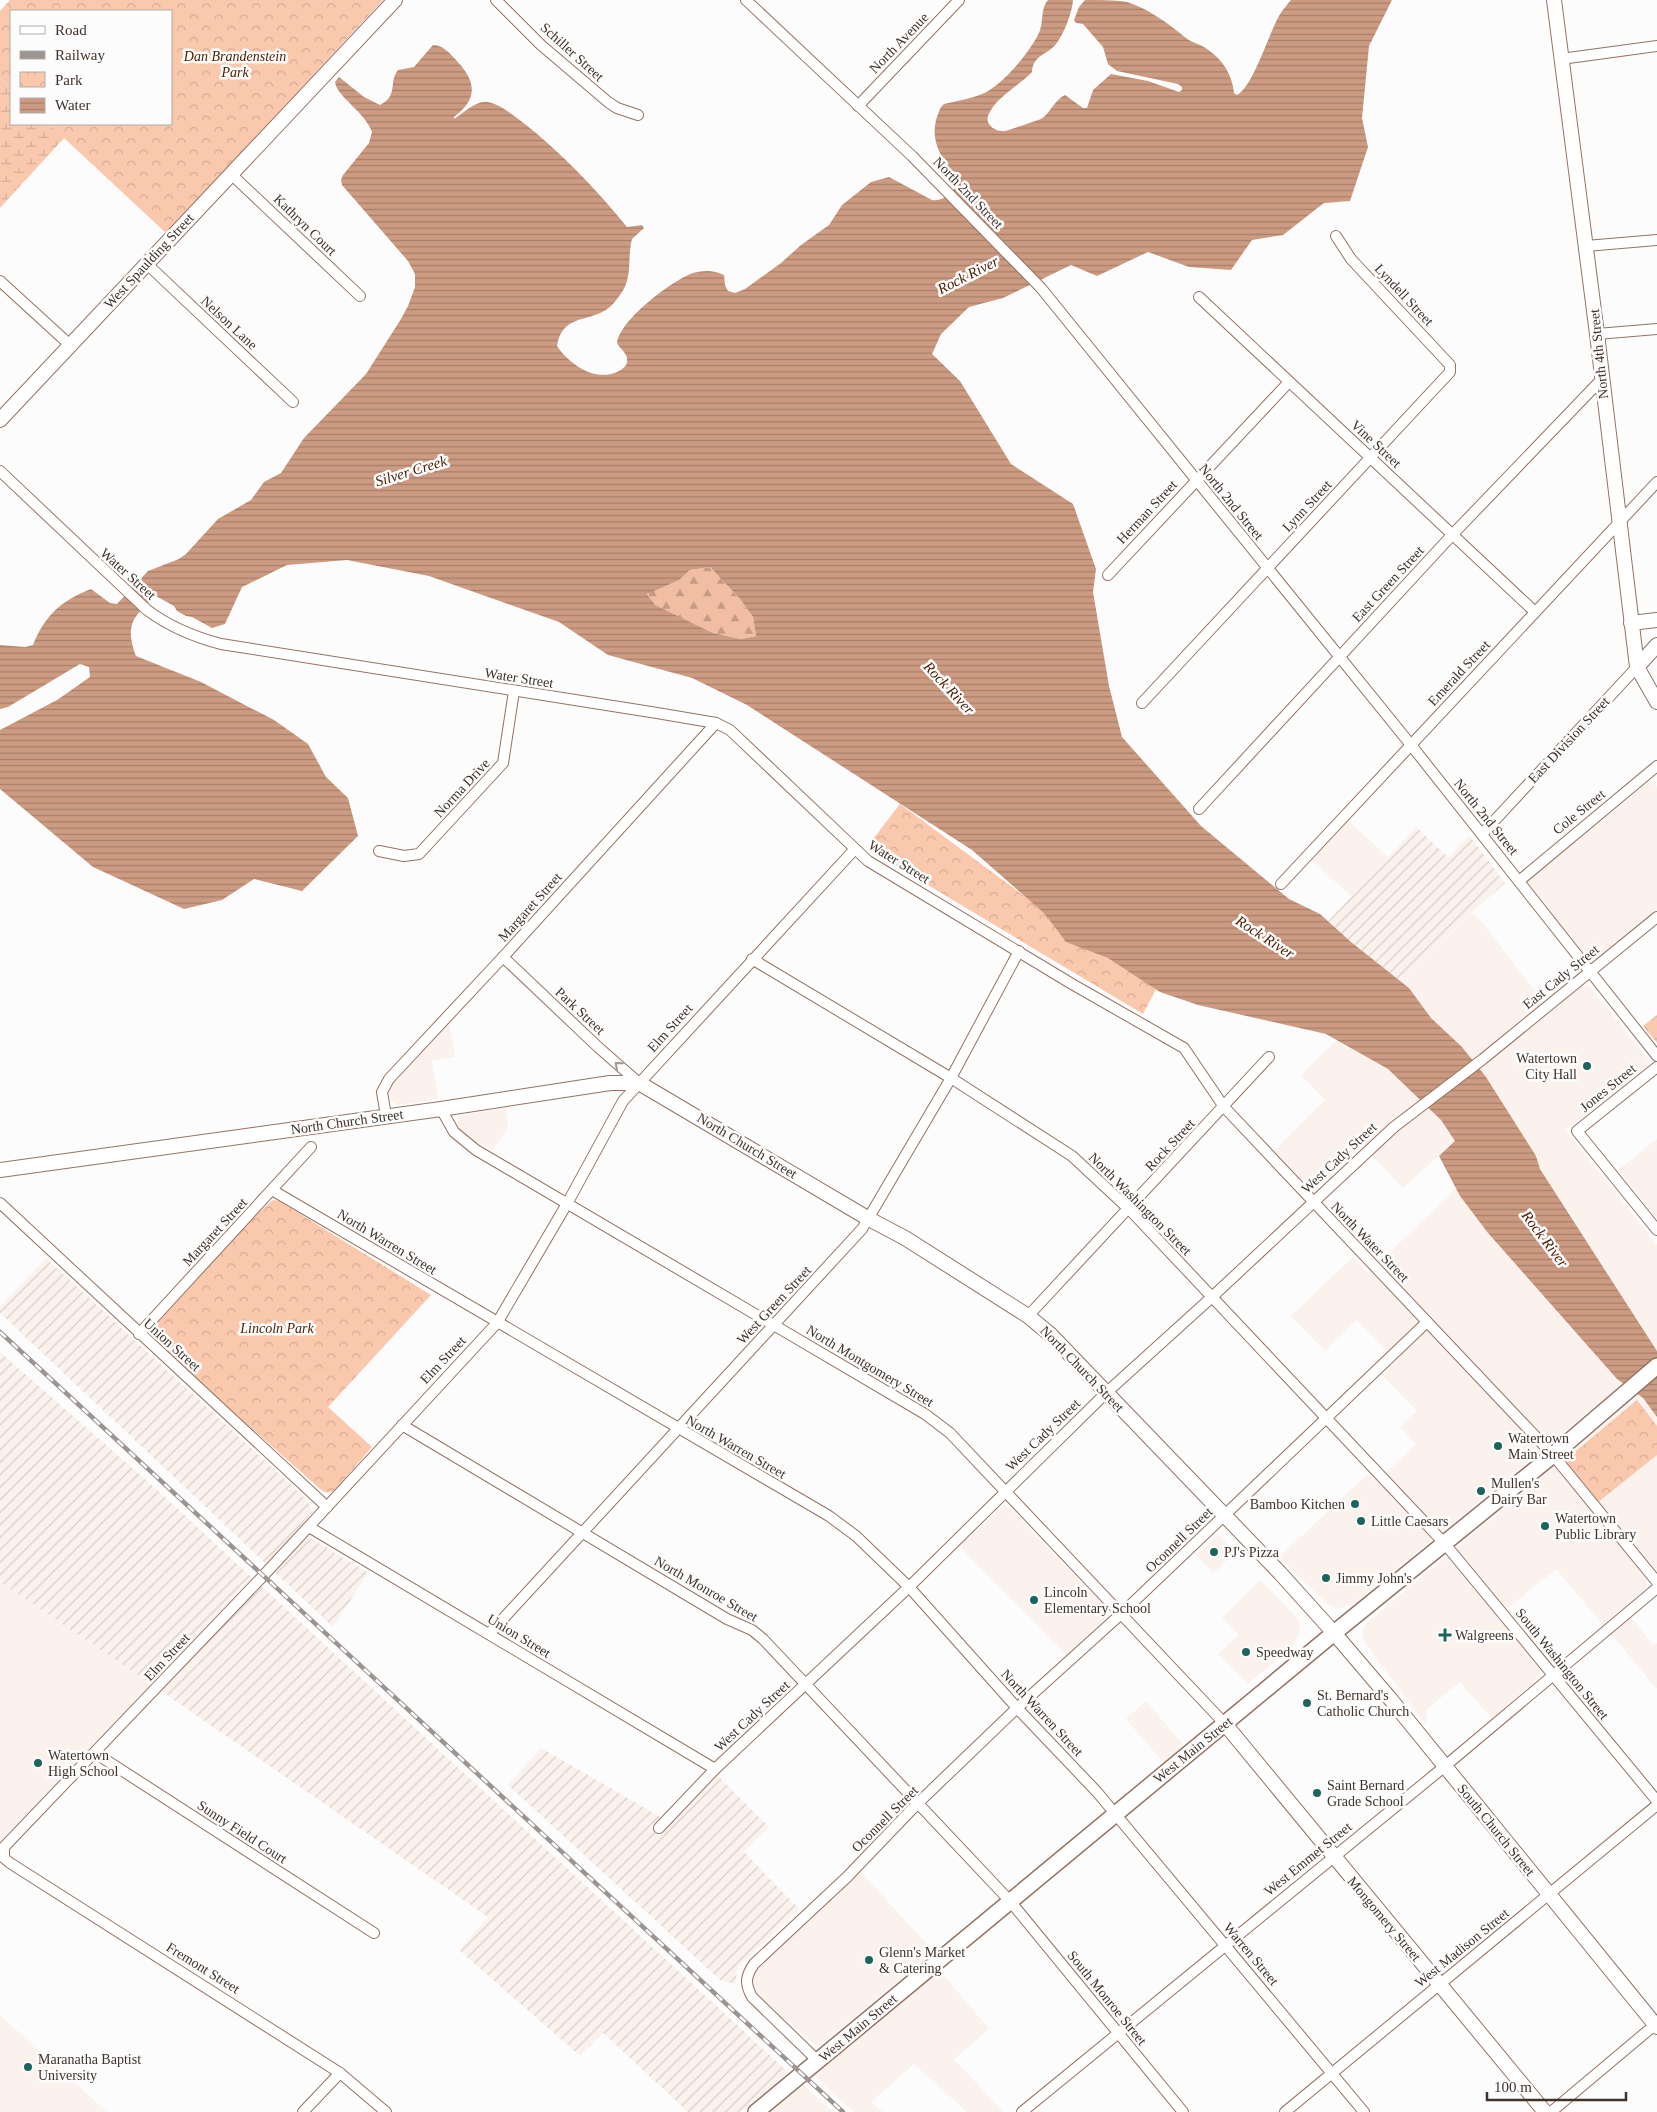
<svg xmlns="http://www.w3.org/2000/svg" width="1657" height="2112" viewBox="0 0 1657 2112" font-family="'Times New Roman',serif">
	<style>
		.built { fill: #fbf2ed }
		.industrial { fill: url(#industrial-furrows) }
		.forest { fill: url(#forest-firs) }
		.wetland { fill: url(#wetland-marsh) }
		.park { fill: url(#park-crowns) }
		.water { fill: url(#water-rules); fill-rule: evenodd }
		.lines { fill: none; stroke-linecap: round; stroke-linejoin: round }
		.street-casing { stroke: #937362; stroke-width: 12 }
		.secondary-casing { stroke: #937362; stroke-width: 16 }
		.primary-casing { stroke: #937362; stroke-width: 18 }
		.street { stroke: #fff; stroke-width: 10 }
		.secondary { stroke: #fff; stroke-width: 14 }
		.primary { stroke: #fff; stroke-width: 15 }
		.rail-casing { stroke: #9b9491; stroke-width: 4.5 }
		.rail { stroke: #fcfcfc; stroke-width: 2.5; stroke-dasharray: 8; stroke-linecap: butt }
		.oneway { stroke: #a09895 }
		.poi-dot { fill: #1b655d; stroke: #fcfcfc; stroke-width: 2 }
		.labels { text-anchor: middle; dominant-baseline: central; stroke-width: 5; stroke-linejoin: round; paint-order: stroke }
		.street-label { font-size: 14px; fill: #40322b; stroke: #fcfcfc }
		.park-label { font-size: 14px; font-style: italic; fill: #4f2203; stroke: #fcfcfc }
		.poi-label { font-size: 14px; fill: #40322b; stroke: #fcfcfc; text-anchor: start }
		.water-label { font-size: 15px; font-style: italic; fill: #4a1d00; stroke: #fcfcfc }
	</style>
	<defs>
		<pattern id="industrial-furrows" width="10" height="10" patternUnits="userSpaceOnUse" patternTransform="scale(1.25)"><rect width="10" height="10" fill="#fbf2ed"/><path d="M-1 1l2-2M0 10L10 0M9 11l2-2" fill="none" stroke="#d8d0cb"/></pattern>
		<pattern id="forest-firs" width="22" height="20" patternUnits="userSpaceOnUse" patternTransform="scale(1.25)"><rect width="22" height="20" fill="#f1bea3"/><path d="M5 1l3.5 6h-7zM16 11l3.5 6h-7z" fill="#c59b85"/></pattern>
		<pattern id="wetland-marsh" width="20" height="14" patternUnits="userSpaceOnUse" patternTransform="scale(1.25)"><rect width="20" height="14" fill="#f9c8ad"/><path d="M1 5h8M5 5V1M11 12h8M15 12V8" fill="none" stroke="#d6ac95"/></pattern>
		<pattern id="park-crowns" width="20" height="18" patternUnits="userSpaceOnUse" patternTransform="scale(1.25)"><rect width="20" height="18" fill="#f9c8ad"/><path d="M2 6a3 3 0 1 1 6 0M12 15a3 3 0 1 1 6 0" fill="none" stroke="#d6ac95"/></pattern>
		<pattern id="water-rules" width="6" height="5" patternUnits="userSpaceOnUse" patternTransform="scale(1.25)"><rect width="6" height="5" fill="#cc9b81"/><path d="M0 2.5h6" fill="none" stroke="#a77f6a"/></pattern>
	</defs>
	<rect width="100%" height="100%" fill="#fcfcfc"/>
	<g class="built">
		<path d="M1651 780 1657 788V909L1595 959H1588L1529 887V880Z"/>
		<path d="M1347 820 1388 857 1351 896 1310 859Z"/>
		<path d="M1471 913 1480 920 1550 1010 1581 986 1588 985 1649 1060 1647 1066 1565 1130 1657 1245V1351L1540 1169 1536 1156 1486 1077 1462 1047 1431 1018 1409 988 1403 983Z"/>
		<path d="M449 1022 455 1057 432 1061 438 1099 399 1105 392 1102 388 1094 393 1082Z"/>
		<path d="M1337 1040 1388 1069 1441 1120 1455 1141 1403 1188 1362 1145 1315 1189 1311 1190 1274 1151 1325 1100 1301 1075Z"/>
		<path d="M506 1108 508 1128 492 1150 469 1137 458 1128 457 1124 459 1117 466 1114Z"/>
		<path d="M1657 1139V1219L1618 1170Z"/>
		<path d="M1456 1189 1488 1233 1522 1272 1617 1379 1624 1383 1353 1604 1336 1609 1325 1602 1279 1557 1368 1474 1376 1482 1416 1444 1400 1427 1417 1411 1382 1375 1397 1361 1357 1320 1325 1351 1291 1316 1353 1257 1368 1273Z"/>
		<path d="M1638 1394 1657 1417V1571L1646 1579V1588L1603 1625 1556 1569 1497 1617 1542 1670 1539 1677 1492 1719 1460 1682 1427 1709 1426 1725 1365 1643 1362 1634 1366 1624 1633 1400Z"/>
		<path d="M1004 1505 1008 1506 1013 1511 1107 1610V1617L1066 1655 959 1546Z"/>
		<path d="M1217 1536H1220L1234 1552 1214 1573 1196 1555Z"/>
		<path d="M1260 1580 1298 1619 1300 1631 1294 1644 1286 1652 1248 1684 1218 1654 1239 1635 1222 1618Z"/>
		<path d="M0 1582 151 1684 0 1842Z"/>
		<path d="M1631 1617 1653 1645 1657 1643V1689L1611 1634Z"/>
		<path d="M1146 1701 1184 1746 1164 1763 1126 1719Z"/>
		<path d="M860 1871 934 1952 817 2047 752 1989 751 1973Z"/>
		<path d="M940 1971 989 2029 954 2059 1003 2112H967L914 2064 871 2102 883 2112H854L814 2075Z"/>
		<path d="M0 2015 3 2018 107 2112H0Z"/>
		<path d="M804 2085 833 2112H770Z"/>
	</g>
	<g class="industrial">
		<path d="M1416 827 1449 858 1469 835 1505 883 1463 920 1403 983 1351 942 1328 921Z"/>
		<path d="M46 1258 307 1500 310 1505 312 1512 297 1530 368 1573 333 1627 0 1313V1307Z"/>
		<path d="M0 1352 155 1488 788 2072 740 2112H688L603 2033 580 2056 459 1950 488 1917 151 1684 0 1582Z"/>
		<path d="M541 1748 671 1823 717 1775 769 1827 744 1852 799 1909 738 1967 735 1984 720 1980 508 1785Z"/>
	</g>
	<path class="forest" d="M710 567 740 599 753 617 756 636 741 639 713 633 654 605 647 593 678 580 690 570Z"/>
	<path class="wetland" d="M0 78 11 89V124H49L64 138 0 208Z"/>
	<g class="park">
		<path d="M10 0H383L166 233 49 124H171V11H11V89L0 78V11Z"/>
		<path d="M900 804 1046 912 1156 989 1143 1014 876 854 870 843Z"/>
		<path d="M1657 1015V1043L1643 1026Z"/>
		<path d="M273 1200 279 1201 431 1295 328 1407 372 1447 334 1491C327 1494 324 1492 319 1488L153 1341 150 1335V1329L257 1214Z"/>
		<path d="M1637 1400 1657 1426V1455L1597 1503 1563 1462Z"/>
	</g>
	<path class="water" d="M1048 0H1073C1072 13 1064 34 1056 44 1047 55 1033 55 1032 72 1019 86 995 97 988 116 985 125 996 132 1004 131 1007 131 1038 120 1041 119 1051 113 1053 101 1065 95L1083 108H1087L1093 90 1111 74 1148 81 1179 92 1182 90V87L1178 84 1117 71 1108 64 1103 47 1083 24 1076 23 1074 20 1079 7 1085 0C1098 0 1114 0 1127 2 1149 9 1169 24 1186 38 1192 43 1201 44 1207 49 1223 60 1232 74 1234 93L1237 95C1253 87 1269 33 1279 16 1282 10 1287 5 1291 0H1392L1369 46 1362 118 1368 147 1350 201 1324 203 1283 235 1252 240 1231 270 1189 267 1148 252 1097 276 1071 265 1003 298 969 307 941 334 932 354 960 381 1011 464 1073 504 1096 569 1093 592 1109 686 1122 737 1201 826 1289 899 1320 914 1351 942 1409 988 1431 1018 1462 1047 1486 1077 1536 1156 1540 1169 1657 1351V1417L1643 1398 1617 1379 1488 1233 1460 1196 1439 1156 1455 1141 1441 1120 1388 1069 1326 1034 1198 1005 1160 992 1108 958 1066 942 1045 914 972 850 747 705 692 678 608 655 559 622 429 576 347 560 287 565 242 587 225 624 212 628 192 617 186 616 177 611 174 606 156 596C134 616 124 624 136 656L201 682 274 720 308 744 326 777 348 798 358 836 302 891 254 879 222 900 184 909 93 867 0 789V730L57 700 90 677 89 667 80 664 8 707 0 709V645L25 647 33 645C45 615 61 601 91 589L110 603 117 604 148 571 179 559 186 554 218 519 251 500 264 482 281 473 304 438 366 374 401 319 408 306 415 287V274L408 261 342 185 341 180 343 175 369 143 372 132C365 112 337 97 335 82L339 77 364 97 380 105C399 95 388 83 398 70L414 67 433 45C442 45 449 52 455 59 475 79 480 98 454 117V119C464 113 476 100 488 102 499 104 512 114 521 121 561 152 595 188 627 227L642 225 644 228 632 239C627 256 633 275 622 292 618 298 611 308 604 311 584 322 562 316 557 346 570 365 596 383 619 371 624 368 628 365 627 359 627 353 620 349 617 343 620 320 671 281 693 273 704 270 714 270 724 275L725 285 728 291 735 293 745 289 781 263 801 245 829 225 842 205 871 182 889 177 932 200C944 202 960 190 956 177 955 172 950 169 947 165 934 146 930 129 941 107L944 104C956 101 970 99 982 94 1001 87 1030 52 1039 33 1044 22 1040 9 1048 0ZM710 567 740 599 753 617 756 636 741 639 713 633 655 605 647 594 679 580 690 570Z"/>
	<g class="lines">
		<g class="street-casing">
			<g id="street">
				<path d="M496 0 541 45 608 102 617 108 638 115"/>
				<path d="M746 0 912 156 1041 288 1411 745 1657 1056"/>
				<path d="M1561 59 1657 46"/>
				<path d="M858 106 959 0"/>
				<path d="M231 174 360 296"/>
				<path d="M1586 246 1657 240"/>
				<path d="M147 264 293 402"/>
				<path d="M0 281 70 345"/>
				<path d="M1199 297 1535 612"/>
				<path d="M1597 334 1657 329"/>
				<path d="M0 471 147 610C170 627 194 637 221 644L657 713 716 723 730 730 868 861 1072 984 1184 1048 1224 1107 1553 1455 1657 1582"/>
				<path d="M1108 575 1289 382"/>
				<path d="M1142 703 1450 372V365L1351 259 1336 236"/>
				<path d="M1199 809 1453 534 1601 380"/>
				<path d="M1482 834 1637 667"/>
				<path d="M379 851 404 856 419 854 503 763 514 691"/>
				<path d="M1519 881 1657 766"/>
				<path d="M1281 884 1657 482"/>
				<path d="M503 957 598 1047 639 1083"/>
				<path d="M752 959 951 1078 1072 1156 1129 1209 1445 1544 1657 1801"/>
				<path d="M1657 1067 1577 1131 1657 1230"/>
				<path d="M441 1109 454 1132 476 1150 925 1414 950 1433 1225 1724"/>
				<path d="M386 1116 382 1092 389 1079 503 957 716 723"/>
				<path d="M272 1190 829 1516 856 1536 909 1587 1017 1708 1097 1792 1364 2112"/>
				<path d="M0 1203 327 1507"/>
				<path d="M1028 1316 1269 1057"/>
				<path d="M139 1334 311 1147"/>
				<path d="M402 1425 727 1619 752 1630 763 1639 1010 1901 1183 2112"/>
				<path d="M309 1527 715 1769"/>
				<path d="M489 1634 862 1229 951 1078 1019 951"/>
				<path d="M95 1753 374 1933"/>
				<path d="M659 1828 715 1769 909 1587 1106 1393 1212 1297 1394 1127 1483 1059 1657 917"/>
				<path d="M818 2061 752 1997C745 1984 745 1977 754 1964L847 1877 917 1804 1017 1708 1121 1614 1427 1322"/>
				<path d="M303 2112 340 2073"/>
				<path d="M386 2112 340 2073 10 1863 4 1858V1847L263 1576 497 1323 568 1202 623 1101 854 850"/>
				<path d="M1022 2112 1444 1767 1657 1588"/>
				<path d="M1285 2112 1657 1805"/>
				<path d="M1551 2112 1657 2023"/>
			</g>
		</g>
		<g class="secondary-casing">
			<g id="secondary">
				<path d="M1554 0 1597 334 1637 667 1657 702"/>
				<path d="M0 420 395 0"/>
				<path d="M1631 623 1657 620"/>
				<path d="M1637 667 1657 645"/>
				<path d="M0 1170 441 1109 610 1083H639L869 1219 905 1238 1028 1316 1051 1335 1280 1573 1334 1633 1392 1701 1657 2027"/>
				<path d="M1225 1724 1545 2112"/>
			</g>
		</g>
		<g class="primary-casing">
			<path id="primary" d="M756 2112 1334 1633 1553 1455 1657 1366"/>
		</g>
		<use href="#street" class="street"/>
		<use href="#secondary" class="secondary"/>
		<use href="#primary" class="primary"/>
		<g class="rail-casing">
			<path id="rail" d="M0 1332 843 2112"/>
		</g>
		<use href="#rail" class="rail"/>
	</g>
	<defs><path id="oneway-chevron" d="M-2-3.5L2.5 0L-2 3.5" fill="none" stroke-width="1.6" stroke-linecap="round" stroke-linejoin="round" transform="scale(1.25)"/></defs>
	<use class="oneway" href="#oneway-chevron" transform="translate(618 1065) rotate(-139)"/>
	<g class="poi-dot">
		<circle cx="1587" cy="1066" r="5"/>
		<circle cx="1498" cy="1446" r="5"/>
		<circle cx="1481" cy="1491" r="5"/>
		<circle cx="1355" cy="1504" r="5"/>
		<circle cx="1361" cy="1521" r="5"/>
		<circle cx="1545" cy="1526" r="5"/>
		<circle cx="1214" cy="1552" r="5"/>
		<circle cx="1326" cy="1578" r="5"/>
		<circle cx="1034" cy="1600" r="5"/>
		<path d="M1442.5 1627.5h5v5h5v5h-5v5h-5v-5h-5v-5h5z"/>
		<circle cx="1246" cy="1652" r="5"/>
		<circle cx="1307" cy="1703" r="5"/>
		<circle cx="38" cy="1763" r="5"/>
		<circle cx="1317" cy="1793" r="5"/>
		<circle cx="869" cy="1960" r="5"/>
		<circle cx="28" cy="2067" r="5"/>
	</g>
	<g class="labels">
		<g class="street-label">
			<text transform="translate(899 43) rotate(-46)">North Avenue</text>
			<text transform="translate(572 52) rotate(42)">Schiller Street</text>
			<text transform="translate(968 193) rotate(46)">North 2nd Street</text>
			<text transform="translate(305 225) rotate(44)">Kathryn Court</text>
			<text transform="translate(149 261) rotate(-47)">West Spaulding Street</text>
			<text transform="translate(1404 295) rotate(47)">Lyndell Street</text>
			<text transform="translate(229 323) rotate(43)">Nelson Lane</text>
			<text transform="translate(1599 354) rotate(-96)">North 4th Street</text>
			<text transform="translate(1376 444) rotate(43)">Vine Street</text>
			<text transform="translate(1231 502) rotate(51)">North 2nd Street</text>
			<text transform="translate(1307 506) rotate(-47)">Lynn Street</text>
			<text transform="translate(1147 512) rotate(-47)">Herman Street</text>
			<text transform="translate(128 574) rotate(42)">Water Street</text>
			<text transform="translate(1388 584) rotate(-47)">East Green Street</text>
			<text transform="translate(1459 673) rotate(-47)">Emerald Street</text>
			<text transform="translate(519 678) rotate(9)">Water Street</text>
			<text transform="translate(1569 740) rotate(-47)">East Division Street</text>
			<text transform="translate(462 788) rotate(-47)">Norma Drive</text>
			<text transform="translate(1579 812) rotate(-39)">Cole Street</text>
			<text transform="translate(1486 817) rotate(51)">North 2nd Street</text>
			<text transform="translate(899 862) rotate(32)">Water Street</text>
			<text transform="translate(530 907) rotate(-48)">Margaret Street</text>
			<text transform="translate(1561 977) rotate(-39)">East Cady Street</text>
			<text transform="translate(580 1011) rotate(43)">Park Street</text>
			<text transform="translate(670 1028) rotate(-48)">Elm Street</text>
			<text transform="translate(1608 1088) rotate(-39)">Jones Street</text>
			<text transform="translate(347 1122) rotate(-8)">North Church Street</text>
			<text transform="translate(1170 1145) rotate(-47)">Rock Street</text>
			<text transform="translate(747 1146) rotate(31)">North Church Street</text>
			<text transform="translate(1339 1158) rotate(-43)">West Cady Street</text>
			<text transform="translate(1140 1204) rotate(45)">North Washington Street</text>
			<text transform="translate(215 1232) rotate(-47)">Margaret Street</text>
			<text transform="translate(387 1242) rotate(31)">North Warren Street</text>
			<text transform="translate(1370 1242) rotate(46)">North Water Street</text>
			<text transform="translate(774 1305) rotate(-47)">West Green Street</text>
			<text transform="translate(172 1345) rotate(42)">Union Street</text>
			<text transform="translate(443 1360) rotate(-47)">Elm Street</text>
			<text transform="translate(870 1366) rotate(31)">North Montgomery Street</text>
			<text transform="translate(1082 1369) rotate(46)">North Church Street</text>
			<text transform="translate(1043 1435) rotate(-44)">West Cady Street</text>
			<text transform="translate(736 1447) rotate(30)">North Warren Street</text>
			<text transform="translate(1179 1540) rotate(-44)">Oconnell Street</text>
			<text transform="translate(706 1589) rotate(30)">North Monroe Street</text>
			<text transform="translate(519 1636) rotate(31)">Union Street</text>
			<text transform="translate(167 1657) rotate(-47)">Elm Street</text>
			<text transform="translate(1562 1664) rotate(51)">South Washington Street</text>
			<text transform="translate(1042 1713) rotate(47)">North Warren Street</text>
			<text transform="translate(752 1716) rotate(-43)">West Cady Street</text>
			<text transform="translate(1193 1750) rotate(-39)">West Main Street</text>
			<text transform="translate(885 1819) rotate(-45)">Oconnell Street</text>
			<text transform="translate(1496 1830) rotate(51)">South Church Street</text>
			<text transform="translate(242 1832) rotate(33)">Sunny Field Court</text>
			<text transform="translate(1308 1859) rotate(-39)">West Emmet Street</text>
			<text transform="translate(1384 1919) rotate(50)">Mongomery Street</text>
			<text transform="translate(1462 1948) rotate(-39)">West Madison Street</text>
			<text transform="translate(1251 1954) rotate(50)">Warren Street</text>
			<text transform="translate(203 1968) rotate(32)">Fremont Street</text>
			<text transform="translate(1107 1998) rotate(51)">South Monroe Street</text>
			<text transform="translate(858 2028) rotate(-40)">West Main Street</text>
		</g>
		<g class="park-label">
			<text x="235" y="56">Dan Brandenstein<tspan x="235" dy="16">Park</tspan></text>
			<text x="277" y="1328">Lincoln Park</text>
		</g>
		<g class="poi-label">
			<text x="1577" y="1058" text-anchor="end">Watertown<tspan x="1577" dy="16">City Hall</tspan></text>
			<text x="1508" y="1438">Watertown<tspan x="1508" dy="16">Main Street</tspan></text>
			<text x="1491" y="1483">Mullen's<tspan x="1491" dy="16">Dairy Bar</tspan></text>
			<text x="1345" y="1504" text-anchor="end">Bamboo Kitchen</text>
			<text x="1555" y="1518">Watertown<tspan x="1555" dy="16">Public Library</tspan></text>
			<text x="1371" y="1521">Little Caesars</text>
			<text x="1224" y="1552">PJ's Pizza</text>
			<text x="1336" y="1578">Jimmy John's</text>
			<text x="1044" y="1592">Lincoln<tspan x="1044" dy="16">Elementary School</tspan></text>
			<text x="1455" y="1635">Walgreens</text>
			<text x="1256" y="1652">Speedway</text>
			<text x="1317" y="1695">St. Bernard's<tspan x="1317" dy="16">Catholic Church</tspan></text>
			<text x="48" y="1755">Watertown<tspan x="48" dy="16">High School</tspan></text>
			<text x="1327" y="1785">Saint Bernard<tspan x="1327" dy="16">Grade School</tspan></text>
			<text x="879" y="1952">Glenn's Market<tspan x="879" dy="16">&amp; Catering</tspan></text>
			<text x="38" y="2059">Maranatha Baptist<tspan x="38" dy="16">University</tspan></text>
		</g>
		<g class="water-label">
			<text transform="translate(968 275) rotate(-27)">Rock River</text>
			<text transform="translate(411 471) rotate(-17)">Silver Creek</text>
			<text transform="translate(949 688) rotate(47)">Rock River</text>
			<text transform="translate(1265 937) rotate(33)">Rock River</text>
			<text transform="translate(1545 1239) rotate(53)">Rock River</text>
		</g>
	</g>
	<rect x="10" y="10" width="162" height="115" fill="#fcfcfc" stroke="#b1aba8"/>
	<rect x="20" y="26" width="25" height="8" fill="#ffffff" stroke="#b1aba8"/>
	<text x="55" y="35" font-size="15" fill="#40322b">Road</text>
	<rect x="20" y="51" width="25" height="8" fill="#9b9491" stroke="#b1aba8"/>
	<text x="55" y="60" font-size="15" fill="#40322b">Railway</text>
	<rect x="20" y="72" width="25" height="15" fill="url(#park-crowns)" stroke="#b1aba8"/>
	<text x="55" y="85" font-size="15" fill="#40322b">Park</text>
	<rect x="20" y="98" width="25" height="15" fill="url(#water-rules)" stroke="#b1aba8"/>
	<text x="55" y="110" font-size="15" fill="#40322b">Water</text>
	<path d="M1487 2092v8h139v-8" fill="none" stroke="#40322b" stroke-width="2.5"/>
	<text x="1494" y="2092" font-size="15" fill="#40322b" stroke="#fcfcfc" stroke-width="4" paint-order="stroke">100 m</text>
</svg>
